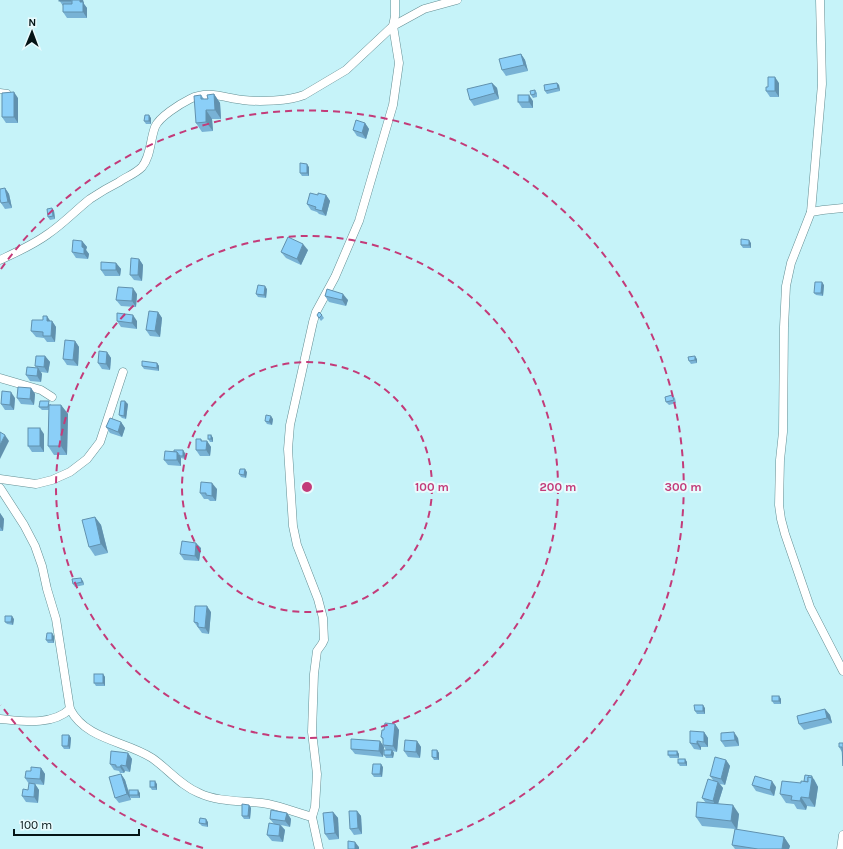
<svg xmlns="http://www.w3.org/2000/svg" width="843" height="849" viewBox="0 0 843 849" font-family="Karla,sans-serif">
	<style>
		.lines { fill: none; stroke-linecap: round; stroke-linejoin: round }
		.lane-casing { stroke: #648f94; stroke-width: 5 }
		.street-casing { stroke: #648f94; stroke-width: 9 }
		.lane { stroke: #fff; stroke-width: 4 }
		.street { stroke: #fff; stroke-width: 8 }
		.wall { fill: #78b2d5 }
		.shaded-wall { fill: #6191ae }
		.building { fill: #8bcff8; stroke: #6191ae }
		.ring { fill: none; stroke: #c33b79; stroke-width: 2; stroke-dasharray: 7 5 }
		.centre { fill: #c33b79; stroke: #e9fafd; stroke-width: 2 }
		.ring-label { font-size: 12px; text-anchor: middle; font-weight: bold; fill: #c33b79; stroke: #e9fafd; stroke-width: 4; stroke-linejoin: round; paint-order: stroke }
	</style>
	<rect width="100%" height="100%" fill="#c6f3f9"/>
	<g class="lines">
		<g class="lane-casing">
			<path id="lane" d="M0 91 8 92"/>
		</g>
		<g class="street-casing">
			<g id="street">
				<path d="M820 0 822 84 811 212 791 263 786 286 784 327 783 432 780 460 779 505 781 519 785 534 810 607 843 671"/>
				<path d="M811 212 823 210 843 208"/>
				<path d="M0 260C17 252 33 245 48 234 63 224 76 210 90 199 99 193 109 187 119 182 126 177 135 174 142 167 151 156 150 140 155 127 159 117 180 104 190 99 208 90 225 98 243 100 259 102 289 101 304 95L346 70 393 26 424 9 457 0"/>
				<path d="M0 378 41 390 52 397"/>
				<path d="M0 479 36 484 52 480 70 472 87 459 100 442 123 372"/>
				<path d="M0 488 24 525 35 546 42 566 47 589 56 619 70 709C86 740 126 741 152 758 168 769 181 786 199 793 220 803 245 800 268 804 283 807 297 813 312 817L319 849"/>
				<path d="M0 719C22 721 52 726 70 709"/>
				<path d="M312 817 315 807 317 774 312 732 314 674 317 651 322 644 324 640 323 618 318 599 297 545 293 526 288 449 290 425 313 322 316 312 335 277 359 221 393 105 399 63 393 26 395 16V0"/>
				<path d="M841 849 843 835"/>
			</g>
		</g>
		<use href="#lane" class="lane"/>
		<use href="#street" class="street"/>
	</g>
	<g class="wall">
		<path d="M59 0H83L84 4 87 8V18H67L63 12V6Z"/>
		<path d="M521 54 525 60 528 71 506 76 502 70Z"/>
		<path d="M492 83 497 88 499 99 474 106 470 100Z"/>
		<path d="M557 83 559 85 560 91 547 94 545 91Z"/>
		<path d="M779 83V97H770L766 91Z"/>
		<path d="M535 90 537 93V97L533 98 531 95Z"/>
		<path d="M214 94 220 103 221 119H212L213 131 202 132 196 123 201 95 204 99H208Z"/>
		<path d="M18 98V123H6L2 117Z"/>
		<path d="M533 101V108H522L518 102Z"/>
		<path d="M151 118V124H146L144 121Z"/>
		<path d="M365 123 369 129 366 139 357 136 353 130Z"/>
		<path d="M309 167V176H302L300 173Z"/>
		<path d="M5 188 9 194 12 208 5 209 1 203Z"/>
		<path d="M318 195H326L330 201 326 216 319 214 317 212 311 210 307 204Z"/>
		<path d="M54 211 55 219 50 220 48 217Z"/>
		<path d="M82 241 87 247 86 250 89 254 88 259 76 258 72 252Z"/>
		<path d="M751 243V248H743L741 245Z"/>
		<path d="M308 250 301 265 286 258 281 252Z"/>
		<path d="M139 259 143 265 142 281 134 280 130 275Z"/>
		<path d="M116 263 121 269 120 276H105L101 270Z"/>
		<path d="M824 285 823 296 816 295 814 293Z"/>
		<path d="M267 289 266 298 258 297 256 294Z"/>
		<path d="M137 294 136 307 121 306 116 300Z"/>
		<path d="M325 296 348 300 346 306 329 302Z"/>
		<path d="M158 312 162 318 160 337 150 336 146 330Z"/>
		<path d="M317 315H322L324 318 321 321Z"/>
		<path d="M51 321H52L56 327 55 342H47L44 338 36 337 31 331Z"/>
		<path d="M117 321H137V329L121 327Z"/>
		<path d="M75 341 79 347 78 366 67 365 63 359Z"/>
		<path d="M107 352 111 358 110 370 102 369 98 363Z"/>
		<path d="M45 356 50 362 48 373 41 372 42 374 41 382 30 381 26 375 37 368 35 366Z"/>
		<path d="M697 359V363L691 364 689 361Z"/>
		<path d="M157 363 159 366V371L144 369 142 366Z"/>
		<path d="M31 388 35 394 34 405 21 404 17 398Z"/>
		<path d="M672 395 675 398 676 403 669 405 666 402Z"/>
		<path d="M15 398 14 410H5L1 404Z"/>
		<path d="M51 404V405H61L68 414 67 455H54L48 446 49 410H42L39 407Z"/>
		<path d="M128 404 126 419 122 418 119 415Z"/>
		<path d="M273 419 272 425 267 424 265 421Z"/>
		<path d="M121 422 125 428 122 437 110 433 106 427Z"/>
		<path d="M44 434V452H32L28 446Z"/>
		<path d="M211 435 213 438V442H210L208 439Z"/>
		<path d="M201 439 202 441H207L211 447 210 456H200L196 450Z"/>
		<path d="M185 453V459L181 458V466L168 465 164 460Z"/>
		<path d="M247 472 246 478 241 477 239 474Z"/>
		<path d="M217 489 216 501H210L208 499H204L200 493Z"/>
		<path d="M0 513 4 519 3 531H0Z"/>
		<path d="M95 517 101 525 108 553 95 556 89 547Z"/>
		<path d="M201 548 199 561 184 560 180 554Z"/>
		<path d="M83 581 84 585 75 587 73 584Z"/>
		<path d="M211 612 209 634 202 633 194 622Z"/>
		<path d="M14 619 13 625 7 624 5 622Z"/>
		<path d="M54 636V643H48L46 640Z"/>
		<path d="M103 674 105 677V686H96L94 683Z"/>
		<path d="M779 696 781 699V704H774L772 701Z"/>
		<path d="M705 708V714H697L695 711Z"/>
		<path d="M825 709 830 715 832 723 804 730 799 724Z"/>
		<path d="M395 724 399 730 397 752 392 751 394 753 393 758H386L384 755 386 750 383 745V740L381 737 384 730Z"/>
		<path d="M704 732 708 738V747H701V750L694 749 690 743Z"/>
		<path d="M69 735 71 738 70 749H64L62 746Z"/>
		<path d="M738 738 739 746 725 747 721 741Z"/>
		<path d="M380 741 384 747 383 757 355 754 351 749Z"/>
		<path d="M417 741 421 747 420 758 408 757 404 751Z"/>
		<path d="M843 743V766L842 752 839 747Z"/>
		<path d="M437 750 439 753V760H434L432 757Z"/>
		<path d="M677 751 679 754V758H670L668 755Z"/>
		<path d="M128 753 132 759 130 772 125 771 124 773H120L119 771 114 770 110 764Z"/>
		<path d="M685 759 687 762V766H680L678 763Z"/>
		<path d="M726 760 730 766 725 785 720 784 723 788 718 804 739 814 737 830 784 837 790 846 789 849H735L732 845 735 829 702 826 696 817 706 803 702 798 713 780 710 776Z"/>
		<path d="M383 767 382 777H374L372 774Z"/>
		<path d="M41 768 45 774 44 785 35 784 39 790 38 803 26 802 22 796 28 790 29 784 25 778 31 771Z"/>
		<path d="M121 774 125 780 131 800 119 803 115 798Z"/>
		<path d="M814 779 818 787 815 807 807 806 806 810 797 809 794 804 786 803 780 794 804 781Z"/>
		<path d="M157 784V790H152L150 787Z"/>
		<path d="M752 785 776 787 774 796 756 791Z"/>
		<path d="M140 793V798H131L129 795Z"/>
		<path d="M249 805 251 808 250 819H244L242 816Z"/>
		<path d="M357 811 361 816 362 834 354 835 350 829Z"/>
		<path d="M333 812 338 818 339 839 329 840 325 834Z"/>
		<path d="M287 813 291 819 290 827 281 825 285 830 283 842 272 841 267 835 274 824 270 819Z"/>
		<path d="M208 822V827L202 826 199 823Z"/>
	</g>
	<g class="shaded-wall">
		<path d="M80 0H83L84 4 87 8V18L83 12 80 2Z"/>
		<path d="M521 54 525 60 528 71 524 65Z"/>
		<path d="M775 77 779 83V97L775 91Z"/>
		<path d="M492 83 497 88 499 99 495 93Z"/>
		<path d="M557 83 559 85 560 91 558 88Z"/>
		<path d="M14 92 18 98V123L14 117Z"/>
		<path d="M214 94 220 103 221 119 215 110Z"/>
		<path d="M529 95 533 101V108L529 102Z"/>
		<path d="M206 110 212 119 213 131 206 122Z"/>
		<path d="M149 115 151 118V124L149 121Z"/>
		<path d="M365 123 369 129 366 139 362 133Z"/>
		<path d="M307 164 309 167V176L307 173Z"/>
		<path d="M5 188 9 194 12 208 8 202Z"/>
		<path d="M326 195 330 201 326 216 322 211Z"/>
		<path d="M52 208 54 211 55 219 53 216Z"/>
		<path d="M749 240 751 243V248L749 245Z"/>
		<path d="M82 241 87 247 86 250 89 254 88 259 84 254 82 247Z"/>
		<path d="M303 244 308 250 301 265 297 259Z"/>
		<path d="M139 259 143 265 142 281 138 275Z"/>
		<path d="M116 263 121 269 120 276 116 270Z"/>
		<path d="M822 282 824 285 823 296 821 293Z"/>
		<path d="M265 286 267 289 266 298 264 295Z"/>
		<path d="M133 288 137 294 136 307 132 301Z"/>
		<path d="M343 294 348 300 346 306 342 300Z"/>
		<path d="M158 312 162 318 160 337 155 331Z"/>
		<path d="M133 315 137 321V329L132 323Z"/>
		<path d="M47 316 51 322 47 321Z"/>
		<path d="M52 321 56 327 55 342 51 336Z"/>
		<path d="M75 341 79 347 78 366 73 360Z"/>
		<path d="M107 352 111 358 110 370 106 364Z"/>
		<path d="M45 356 50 362 48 373 44 367Z"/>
		<path d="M695 356 697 359V363L695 360Z"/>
		<path d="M157 363 159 366V371L157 368Z"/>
		<path d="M38 368 42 374 41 382 37 376Z"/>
		<path d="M31 388 35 394 34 405 30 399Z"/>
		<path d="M11 392 15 398 14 410 10 405Z"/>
		<path d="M125 401 128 404 126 419 124 416Z"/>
		<path d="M61 405 68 414 67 455 61 446Z"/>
		<path d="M271 416 273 419 272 425 269 422Z"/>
		<path d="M121 422 125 428 122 437 118 432Z"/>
		<path d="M40 428 44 434V452L40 446Z"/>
		<path d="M5 435 9 441 0 459V445Z"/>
		<path d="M211 435 213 438V442L211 439Z"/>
		<path d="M207 441 211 447 210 456 206 450Z"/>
		<path d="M183 450 185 453V459L183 456Z"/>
		<path d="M177 452 181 458V466L177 460Z"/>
		<path d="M245 469 247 472 246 478 244 475Z"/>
		<path d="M212 483 217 489 216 501 212 496Z"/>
		<path d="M0 513 4 519 3 531 0 527Z"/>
		<path d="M95 517 101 525 108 553 101 544Z"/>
		<path d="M196 543 201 548 199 561 195 556Z"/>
		<path d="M81 578 83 581 84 585 82 582Z"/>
		<path d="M207 606 211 612 209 634 205 628Z"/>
		<path d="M12 616 14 619 13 625 11 622Z"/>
		<path d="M52 633 54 636V643L52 640Z"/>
		<path d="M103 674 105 677V686L103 683Z"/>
		<path d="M779 696 781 699V704L779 701Z"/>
		<path d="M703 705 705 708V714L703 711Z"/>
		<path d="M825 709 830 715 832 723 827 718Z"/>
		<path d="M395 724 399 730 397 752 393 746Z"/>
		<path d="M704 732 708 738V747L704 742Z"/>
		<path d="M734 732 738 738 739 746 735 740Z"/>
		<path d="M69 735 71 738 70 749 68 746Z"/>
		<path d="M380 741 384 747 383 757 379 751Z"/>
		<path d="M417 741 421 747 420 758 416 752Z"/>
		<path d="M697 741 701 747V750L697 744Z"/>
		<path d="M392 750 394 753 393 758 391 755Z"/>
		<path d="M437 750 439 753V760L437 758Z"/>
		<path d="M677 751 679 754V758L677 755Z"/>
		<path d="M128 753 132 759 130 772 126 766Z"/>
		<path d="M685 759 687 762V766L685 763Z"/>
		<path d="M726 760 730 766 725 785 721 779Z"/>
		<path d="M381 764 383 767 382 777 380 774Z"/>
		<path d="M121 765 125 771 124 773 120 767Z"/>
		<path d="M41 768 45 774 44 785 40 779Z"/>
		<path d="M121 774 125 780 131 800 127 794Z"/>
		<path d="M812 776 818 787 815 807 809 798Z"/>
		<path d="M155 781 157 784V790L155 787Z"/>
		<path d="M772 781 776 787 774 796 770 790Z"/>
		<path d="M718 782 723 788 717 807 713 801Z"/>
		<path d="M35 784 39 790 38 803 34 797Z"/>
		<path d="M138 790 140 793V798L138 795Z"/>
		<path d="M801 797 807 806 806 810 800 801Z"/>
		<path d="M249 805 251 808 250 819 248 816Z"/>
		<path d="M733 805 739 814 737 830 731 821Z"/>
		<path d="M357 811 361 816 362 834 358 828Z"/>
		<path d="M333 812 338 818 339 839 335 833Z"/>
		<path d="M287 813 291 819 290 827 285 821Z"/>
		<path d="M206 819 208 822V827L206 824Z"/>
		<path d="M280 825 285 830 283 842 279 836Z"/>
		<path d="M784 837 790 846 789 849H782Z"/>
		<path d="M355 842 359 847V849H355Z"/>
	</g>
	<g class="building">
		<rect x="59" y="0" width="12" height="1"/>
		<path d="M72 0H80V2H83V12H63V4H72Z"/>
		<path d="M521 54 524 65 502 70 499 59Z"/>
		<path d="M768 77H775V91H766V87H768Z"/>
		<path d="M492 83 495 93 470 100 467 89Z"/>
		<path d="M557 83 558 88 545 91 544 85Z"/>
		<path d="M535 90V94L531 95 530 91Z"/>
		<path d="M14 92V117H2V93Z"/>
		<path d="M214 94 215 110H206V122L196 123 194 96 201 95V99H208L207 95Z"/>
		<rect x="518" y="95" width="11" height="7"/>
		<path d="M145 115H149V121H144Z"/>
		<path d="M356 120 365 123 362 133 353 130Z"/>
		<path d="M300 163 307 164V173H300Z"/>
		<path d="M5 188 8 202 1 203 0 199V189Z"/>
		<path d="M310 193 318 195V193L326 195 322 211 315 209 316 207 307 204Z"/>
		<path d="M52 208 53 216 48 217 47 209Z"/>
		<path d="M288 237 303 244 297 259 281 252Z"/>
		<path d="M741 239 749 240V245H741Z"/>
		<path d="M73 240 82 241V247L84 248V254L72 252Z"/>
		<path d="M131 258 139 259 138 275H130Z"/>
		<path d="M101 262 116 263V270H101Z"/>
		<path d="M815 282H822L821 293H814Z"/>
		<path d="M258 285 265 286 264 295 256 294Z"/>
		<path d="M118 287 133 288 132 301 116 300Z"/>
		<path d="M327 289 343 294 342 300 325 296Z"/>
		<path d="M149 311 158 312 155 331 146 330Z"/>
		<path d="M319 312 322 315 319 318 317 315Z"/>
		<path d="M117 313 133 315 132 323 117 321Z"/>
		<path d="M43 316H47V321H52L51 336H43V332L31 331 32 320H43Z"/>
		<path d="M65 340 75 341 73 360 63 359Z"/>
		<path d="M99 351 107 352 106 364 98 363Z"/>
		<path d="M36 356H45L44 367 35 366Z"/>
		<path d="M695 356V360L689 361 688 357Z"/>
		<path d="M142 361 157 363V368L142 366Z"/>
		<path d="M27 367 38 368 37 376 26 375Z"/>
		<path d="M18 387 31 388 30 399 17 398Z"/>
		<path d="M2 391 11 392 10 405 1 404Z"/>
		<path d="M672 395 674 400 666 402 665 397Z"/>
		<path d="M40 401H49L48 407H39Z"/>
		<path d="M121 401H125L124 416 119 415Z"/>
		<path d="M49 405H61V446H48Z"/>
		<path d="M266 415 271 416 269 422 265 421Z"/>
		<path d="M110 418 121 422 118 432 106 427Z"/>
		<rect x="28" y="428" width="12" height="18"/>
		<path d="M0 432 5 435 0 445Z"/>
		<rect x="208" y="435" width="3" height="4"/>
		<path d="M196 439H201V441H207L206 450H196Z"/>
		<path d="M174 450H183V456H180L177 452H174Z"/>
		<path d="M165 451 177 452V460H164Z"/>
		<path d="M240 469H245L244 475 239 474Z"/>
		<path d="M201 482 212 483V496L206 495V493H200Z"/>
		<path d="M95 517 101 544 89 547 82 520Z"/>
		<path d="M182 541 196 543 195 556 180 554Z"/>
		<path d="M81 578 82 582 73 584 72 579Z"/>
		<path d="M195 606H207L205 628 198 627V623L194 622Z"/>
		<path d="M5 616H12L11 622H5Z"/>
		<path d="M47 633H52V640H46Z"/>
		<rect x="94" y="674" width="9" height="9"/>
		<rect x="772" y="696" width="7" height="5"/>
		<path d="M694 705H703V711H695Z"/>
		<path d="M825 709 827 718 799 724 797 716Z"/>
		<path d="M385 723 395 724 393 746 383 745V738L381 737 382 730H384Z"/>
		<path d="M690 731 704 732V742L697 741V744L690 743Z"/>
		<path d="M734 732 735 740 721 741V733Z"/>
		<path d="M62 735H69L68 746H62Z"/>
		<path d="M351 739 380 741 379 751 351 749Z"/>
		<path d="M405 740 417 741 416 752 404 751Z"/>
		<path d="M839 743H843V766L842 747H839Z"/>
		<path d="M384 750H392L391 755H384Z"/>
		<path d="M432 750H437V758L432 757Z"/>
		<path d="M111 751 128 753 126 766 121 765 120 767H116V765L110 764Z"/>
		<rect x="668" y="751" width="9" height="4"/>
		<path d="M715 757 726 760 721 779 710 776Z"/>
		<rect x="678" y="759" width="7" height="4"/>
		<path d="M373 764H381L380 774H372Z"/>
		<path d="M31 767 41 768 40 779 25 778 26 771H31Z"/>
		<path d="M121 774 127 794 115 798 109 777Z"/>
		<path d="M805 775 812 776 811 778 808 777V782L804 781Z"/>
		<path d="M755 776 772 781 770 790 752 785Z"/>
		<path d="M808 777 812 778 809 798 801 797 800 801 791 800 792 796 780 794 782 781 801 783V781L808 782Z"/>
		<path d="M708 779 718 782 713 801 702 798Z"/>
		<rect x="150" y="781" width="5" height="6"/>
		<path d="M29 783 35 784 34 797 22 796 23 789 28 790Z"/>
		<rect x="129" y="790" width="9" height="5"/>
		<path d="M697 802 733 805 731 821 696 817Z"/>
		<path d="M242 804 249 805 248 816H242Z"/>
		<path d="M271 810 287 813 285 821 270 819Z"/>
		<path d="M349 811H357L358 828 350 829Z"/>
		<path d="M333 812 335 833 325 834 323 813Z"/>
		<path d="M200 818 206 819V824L199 823Z"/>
		<path d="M269 823 280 825 279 836 267 835Z"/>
		<path d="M735 829 784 837 782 849H758L732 845Z"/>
		<path d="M348 841 355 842V849H348Z"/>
	</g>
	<g class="ring">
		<circle cx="307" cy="487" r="125"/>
		<circle cx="307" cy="487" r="251"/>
		<path d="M203 848A376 376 0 0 1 1 705M1 269A376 376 0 1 1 411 848"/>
	</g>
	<circle cx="307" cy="487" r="6" class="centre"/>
	<g class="ring-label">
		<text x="432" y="491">100 m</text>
		<text x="558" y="491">200 m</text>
		<text x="683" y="491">300 m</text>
	</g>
	<g transform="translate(32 32) rotate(1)" stroke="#e9fafd" stroke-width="3" paint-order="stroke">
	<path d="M0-3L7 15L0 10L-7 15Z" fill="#041416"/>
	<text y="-6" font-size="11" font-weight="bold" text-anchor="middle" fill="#041416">N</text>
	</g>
	<path d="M14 829v6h125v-6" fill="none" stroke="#041416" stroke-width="2"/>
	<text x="20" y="829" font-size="12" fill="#041416" stroke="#e9fafd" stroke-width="3" paint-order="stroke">100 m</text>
</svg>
